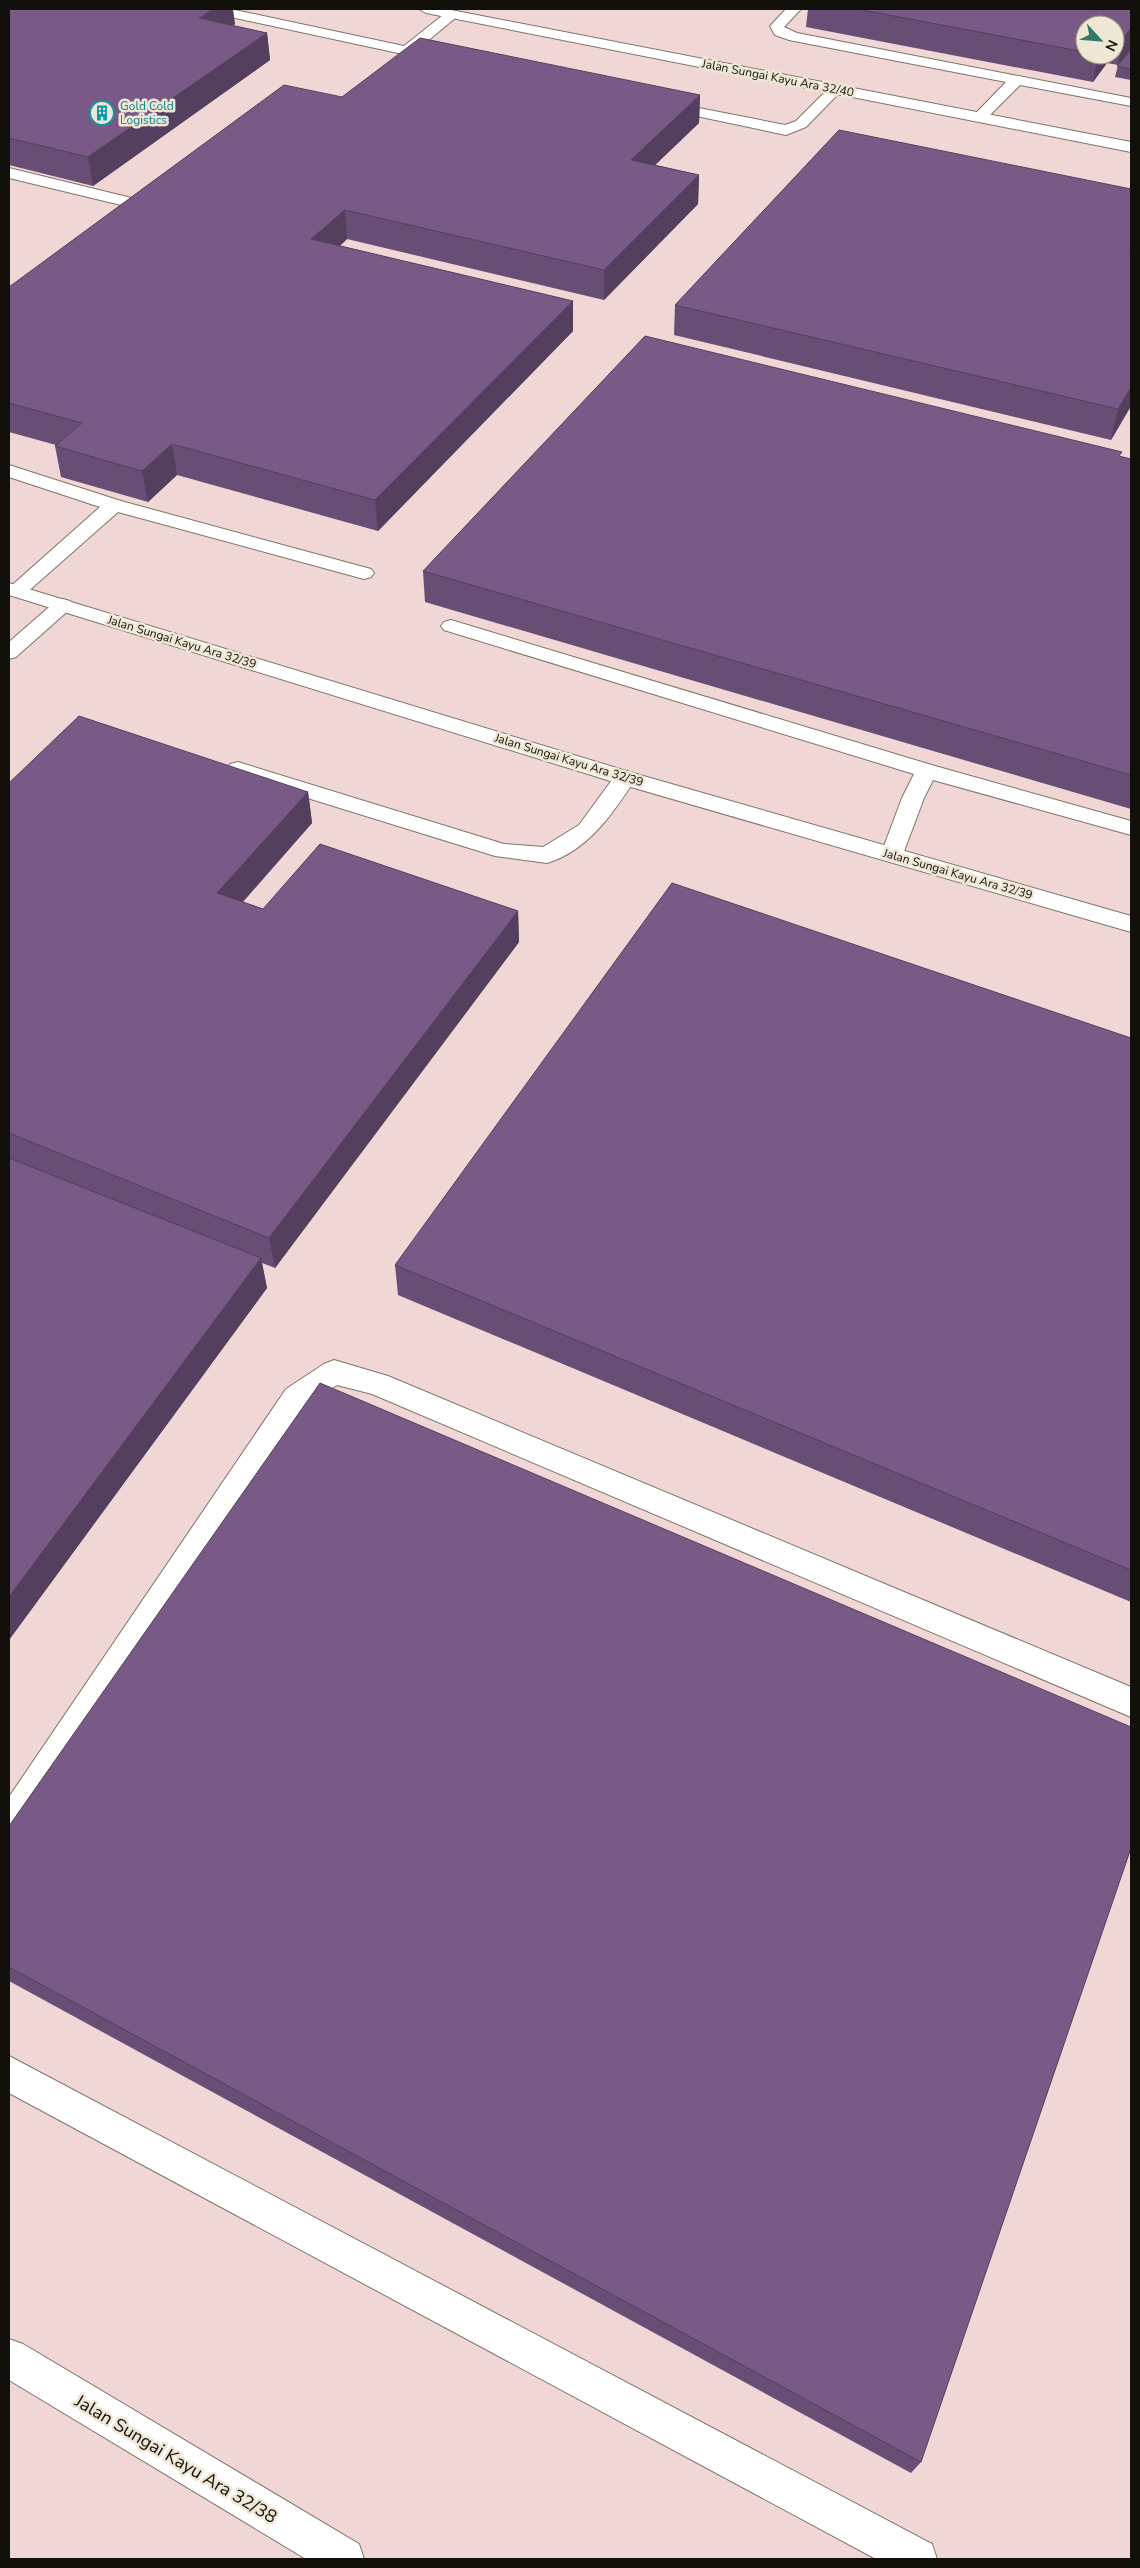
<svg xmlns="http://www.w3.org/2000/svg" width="1140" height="2568" viewBox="0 0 1140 2568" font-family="'Nunito Sans',sans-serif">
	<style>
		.industrial { fill: #f1d6d6; fill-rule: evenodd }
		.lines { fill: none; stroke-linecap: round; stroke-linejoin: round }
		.lane-casing { stroke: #7b7566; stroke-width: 2 }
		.street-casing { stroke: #7b7566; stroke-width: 2 }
		.lane { fill: #fff; fill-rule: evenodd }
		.street { fill: #fff; fill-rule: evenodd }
		.wall { fill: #684d74; fill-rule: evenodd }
		.shaded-wall { fill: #553f5e }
		.building { fill: #795a87; stroke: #553f5e }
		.labels { text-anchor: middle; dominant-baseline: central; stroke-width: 5; stroke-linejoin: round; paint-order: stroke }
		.far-street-label { font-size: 12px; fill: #12100a; stroke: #eee7d6 }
		.far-culture-label { font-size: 12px; fill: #0d838f; stroke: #eee7d6; text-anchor: start }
		.near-street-label { font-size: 18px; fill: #12100a; stroke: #eee7d6 }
	</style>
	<rect width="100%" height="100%" fill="#eee7d6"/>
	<path class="industrial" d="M9 9H1131V2559H9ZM1085 25H1115V55H1085Z"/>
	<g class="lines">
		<g class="lane-casing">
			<g id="lane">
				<path d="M205 9H230L404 46 448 11H458L460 14 418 49 445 55 447 58 445 61 440 62 212 13Z"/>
				<path d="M786 9H801L784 27 797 33 1131 98V106L1020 85 985 120H975L972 117 975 114 1006 82 789 40 775 35 770 26Z"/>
				<path d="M836 85 843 89 806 127 786 135 663 109 656 105 663 101 785 125 796 121 831 86Z"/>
				<path d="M9 168 152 203 154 206 146 211 9 178Z"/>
				<path d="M9 465 121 501 371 569 374 573 371 577 364 579 118 512 24 595H10V587L100 507 9 477Z"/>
				<path d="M63 599 70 601 73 605 70 609 16 657 9 659V642L56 601Z"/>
				<path d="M451 620 935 766 1131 821V835L933 780 924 798 903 854 900 859 892 862 884 859 881 854 902 798 914 774 444 630 441 626 444 622Z"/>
				<path d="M238 762 504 844 543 847 579 825 617 773 625 771 633 773 636 778C614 812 588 851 547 863L495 856 230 774 227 769 230 764Z"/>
				<path d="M334 1360 388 1376 1131 1687V1717L372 1394 337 1385 306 1405 21 1836 9 1841V1797L286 1389 324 1364Z"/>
				<path d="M9 2056 932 2544 937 2559H876L9 2093Z"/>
			</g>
		</g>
		<g class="street-casing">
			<g id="street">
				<path d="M419 9H446L1131 142V152L426 13Z"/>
				<path d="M9 583 633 773 1131 916V932L617 783 9 595Z"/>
				<path d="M9 2339 23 2344 359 2544 364 2559H306L9 2380Z"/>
			</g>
		</g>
		<use href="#lane" class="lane"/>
		<use href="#street" class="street"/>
	</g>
	<g class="wall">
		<path d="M9 9 235 24 233 26 267 33 270 60 93 186 9 165Z"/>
		<path d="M808 9H1131V80L1115 77 1118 65 1107 63 1093 82 806 27ZM1085 25H1115V55H1085Z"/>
		<path d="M700 95 699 123 655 165 699 175 698 204 604 300 347 239 340 246 573 331 378 531 177 475 148 502 61 477 55 446 56 445 9 432V287L342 97Z"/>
		<path d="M675 305 1131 406 1111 440 674 335Z"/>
		<path d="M1121 457 1131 459V809L425 602 423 571Z"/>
		<path d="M9 783 308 792 312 823 243 902 263 909 518 911 519 942 275 1268 262 1263 267 1288 9 1640Z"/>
		<path d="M1131 1038V1602L398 1295 395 1265Z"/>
		<path d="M9 1826 921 2462 911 2473 9 1981Z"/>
	</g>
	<g class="shaded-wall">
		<path d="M213 9H233L235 24 202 46 199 18Z"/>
		<path d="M1131 28V49L1118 65 1124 37Z"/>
		<path d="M267 33 270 60 93 186 88 157Z"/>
		<path d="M1098 55H1109L1107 63 1093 82Z"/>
		<path d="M700 95 699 123 630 189 631 160Z"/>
		<path d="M699 175 698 204 604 300V270Z"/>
		<path d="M345 210 347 239 314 268 311 239Z"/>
		<path d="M573 301V331L378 531 375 500Z"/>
		<path d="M1131 387V406L1111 440 1118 409Z"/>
		<path d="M172 444 177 475 148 502 142 471Z"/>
		<path d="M308 792 312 823 223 924 217 893Z"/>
		<path d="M518 911 519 942 275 1268 269 1238Z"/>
		<path d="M261 1258 267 1288 9 1640V1597Z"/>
	</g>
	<g class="building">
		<path d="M9 9H213L199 18 267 33 88 157 9 138Z"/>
		<path d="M857 9H1131V28L1124 37 1115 36V25H1085V52Z"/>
		<path d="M420 38 700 95 631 160 699 175 604 270 345 210 311 239 573 301 375 500 172 444 142 471 55 446 82 423 9 403V287L284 85 342 97Z"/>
		<path d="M1131 50V69L1117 66Z"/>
		<path d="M839 130 1131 189V251L1130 253H1131V387L1118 409 675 305Z"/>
		<path d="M645 336 1122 452 1119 456 1131 459V775L423 571Z"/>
		<path d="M79 716 308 792 217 893 263 909 320 844 518 911 269 1238 9 1133V783Z"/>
		<path d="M672 883 1131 1038V1570L395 1265Z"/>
		<path d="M9 1158 261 1258 9 1597Z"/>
		<path d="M320 1383 1131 1727V1848L921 2462 9 1967V1826Z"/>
	</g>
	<defs>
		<g id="building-ring" transform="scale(1.25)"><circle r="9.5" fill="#eee7d6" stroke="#0f9aa8" stroke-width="1.5"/><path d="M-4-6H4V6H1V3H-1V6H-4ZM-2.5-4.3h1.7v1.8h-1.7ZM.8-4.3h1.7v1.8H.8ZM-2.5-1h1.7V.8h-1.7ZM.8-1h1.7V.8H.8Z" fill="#0f9aa8"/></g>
	</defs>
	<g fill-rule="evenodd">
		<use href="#building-ring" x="102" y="113"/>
	</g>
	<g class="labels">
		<g class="far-street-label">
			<text transform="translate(778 78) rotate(11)">Jalan Sungai Kayu Ara 32/40</text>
			<text transform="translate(182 642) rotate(17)">Jalan Sungai Kayu Ara 32/39</text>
			<text transform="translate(569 760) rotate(17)">Jalan Sungai Kayu Ara 32/39</text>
			<text transform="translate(958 874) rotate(16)">Jalan Sungai Kayu Ara 32/39</text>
		</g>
		<g class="far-culture-label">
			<text x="120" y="106">Gold Cold<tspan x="120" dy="14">Logistics</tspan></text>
		</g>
		<g class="near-street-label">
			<text transform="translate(176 2459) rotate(31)">Jalan Sungai Kayu Ara 32/38</text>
		</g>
	</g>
	<rect width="1140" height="2568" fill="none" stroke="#12100a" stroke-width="20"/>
	<g transform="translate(1100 40) rotate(116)"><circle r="24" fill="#eee7d6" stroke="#969184"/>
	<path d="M0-4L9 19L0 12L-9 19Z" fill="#357767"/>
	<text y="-8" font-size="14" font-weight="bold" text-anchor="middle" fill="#12100a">N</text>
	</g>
</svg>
